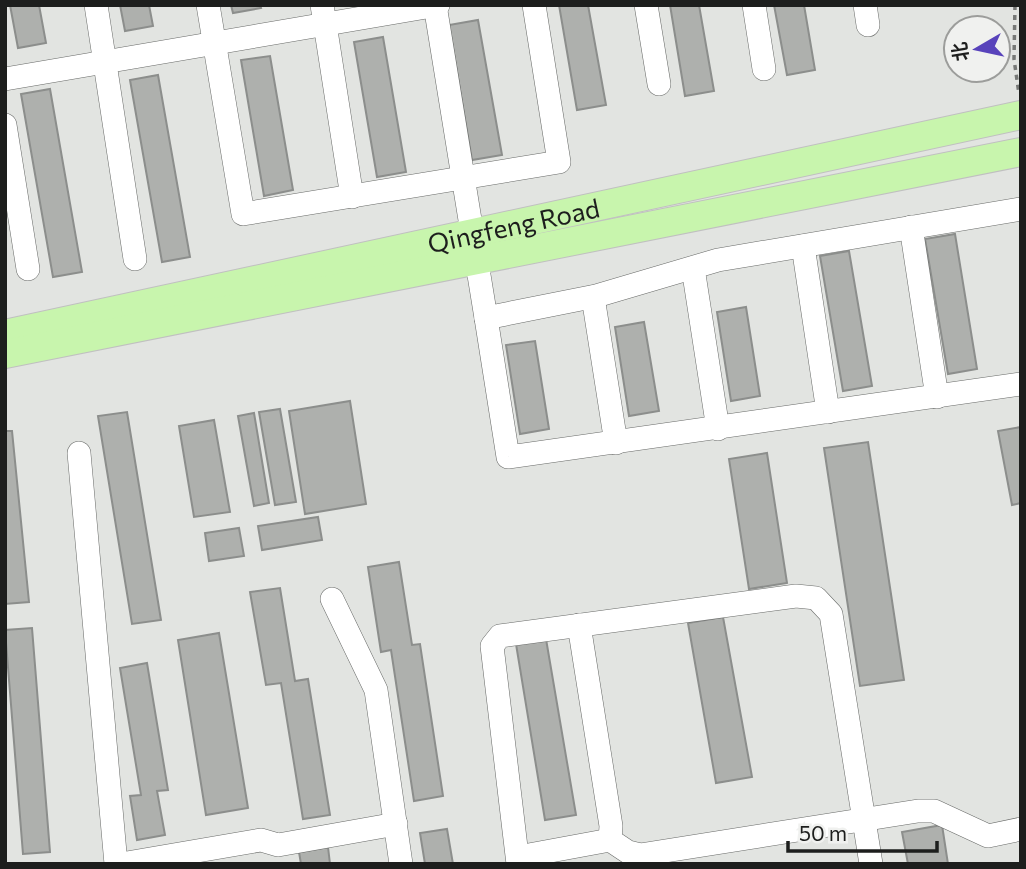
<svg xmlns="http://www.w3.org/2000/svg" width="1026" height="869" viewBox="0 0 1026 869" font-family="Commissioner,'Noto Sans SC',sans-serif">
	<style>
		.building { fill: #aeb0ad; stroke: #8c8e8c; stroke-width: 2 }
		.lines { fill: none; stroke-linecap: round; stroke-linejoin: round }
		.minor-casing { stroke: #686a68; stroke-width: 24 }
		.major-casing { stroke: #c0c0c0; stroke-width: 30 }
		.path { stroke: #777977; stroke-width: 3.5; stroke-dasharray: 5 5; stroke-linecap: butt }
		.minor { stroke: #fff; stroke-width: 23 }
		.major { stroke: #c8f5ad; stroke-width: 28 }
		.labels { text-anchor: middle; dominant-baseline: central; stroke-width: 7; stroke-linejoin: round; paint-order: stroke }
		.street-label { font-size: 26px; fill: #1d1e1d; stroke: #f0f1ef }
	</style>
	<rect width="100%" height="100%" fill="#e2e4e1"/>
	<g class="building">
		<path d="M10 5H39L46 43 18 48Z"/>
		<path d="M120 5H149L153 26 125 31Z"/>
		<path d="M231 5H260L261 8 233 13Z"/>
		<path d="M559 5H588L606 105 577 110Z"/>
		<path d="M670 5H699L714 91 685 96Z"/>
		<path d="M774 5H804L815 70 787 75Z"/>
		<path d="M478 20 502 155 472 160 449 25Z"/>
		<path d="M383 37 406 172 377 177 354 42Z"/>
		<path d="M270 56 293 190 264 196 241 60Z"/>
		<path d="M158 75 190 257 162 262 130 80Z"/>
		<path d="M50 89 82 272 53 277 21 94Z"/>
		<path d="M955 234 977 369 948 374 925 239Z"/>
		<path d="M849 251 872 386 843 391 820 256Z"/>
		<path d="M746 307 760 396 731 401 717 312Z"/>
		<path d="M644 322 659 411 629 416 615 327Z"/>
		<path d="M535 341 549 429 520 434 506 345Z"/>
		<path d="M350 401 366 504 305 514 289 411Z"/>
		<path d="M280 409 296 502 275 505 259 412Z"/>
		<path d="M127 412 161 620 132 624 98 416Z"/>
		<path d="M254 413 269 503 254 506 238 416Z"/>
		<path d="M214 420 230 512 194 517 179 426Z"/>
		<path d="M1021 427V503L1012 505 998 431Z"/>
		<path d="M5 431H12L29 602 5 604Z"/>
		<path d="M868 442 904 680 860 686 824 448Z"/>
		<path d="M767 453 787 583 749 589 729 459Z"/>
		<path d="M318 517 322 540 262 550 258 526Z"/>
		<path d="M239 528 244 556 209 561 205 533Z"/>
		<path d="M399 562 412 645 420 644 443 796 414 801 391 650 381 652 368 567Z"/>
		<path d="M280 588 295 681 308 679 330 815 303 819 281 683 266 685 250 592Z"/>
		<path d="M723 617 752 777 716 783 688 623Z"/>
		<path d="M32 628 50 852 23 854 5 630Z"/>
		<path d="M219 633 248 808 206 815 178 640Z"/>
		<path d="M546 639 576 815 545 820 516 644Z"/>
		<path d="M147 663 168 790 157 791 165 835 137 840 130 796 141 795 120 668Z"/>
		<path d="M942 825 948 864H908L902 832Z"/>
		<path d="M447 829 453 864H425L420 833Z"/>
		<path d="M328 847 330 864H301L299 852Z"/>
	</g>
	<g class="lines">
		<g class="minor-casing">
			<g id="minor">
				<path d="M96 5 135 259"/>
				<path d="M208 5 243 214 559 162 534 5"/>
				<path d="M322 5 352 197"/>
				<path d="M435 5 486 318 596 296 718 260 1021 209"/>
				<path d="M646 5 659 84"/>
				<path d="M754 5 764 69"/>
				<path d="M865 5 868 25"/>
				<path d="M5 79 438 5"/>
				<path d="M5 125 28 269"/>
				<path d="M911 227 937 397"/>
				<path d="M803 246 828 412"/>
				<path d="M693 268 718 429"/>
				<path d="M593 297 616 443"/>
				<path d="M486 318 508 457 1021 384"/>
				<path d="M79 453 116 864"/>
				<path d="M332 599 376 690 401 864"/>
				<path d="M579 625 611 826 610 840"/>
				<path d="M518 857 610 840 628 852 640 855 918 811H934L988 836 1021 829"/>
				<path d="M121 864 261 840 278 845 396 824"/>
				<path d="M518 864 492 646 500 636 796 596 816 598 831 614 871 864"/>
			</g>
		</g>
		<g class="major-casing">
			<g id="major">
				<path id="s1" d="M5 334 1021 115"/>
				<path d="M5 354 1021 152"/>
			</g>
		</g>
		<path class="path" d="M1015 5 1014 59 1019 94"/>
		<use href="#minor" class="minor"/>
		<use href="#major" class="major"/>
	</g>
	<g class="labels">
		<g class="street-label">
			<text stroke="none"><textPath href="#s1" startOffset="520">Qingfeng Road</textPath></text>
		</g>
	</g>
	<rect width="1026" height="869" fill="none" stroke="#1d1e1d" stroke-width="14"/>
	<g transform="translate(977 49) rotate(261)"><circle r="33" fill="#f0f1ef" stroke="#9c9d9b" stroke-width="2"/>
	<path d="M0-5L12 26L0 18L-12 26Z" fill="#5843bb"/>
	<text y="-10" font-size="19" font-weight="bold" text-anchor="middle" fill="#1d1e1d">北</text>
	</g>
	<path d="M788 841v10h149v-10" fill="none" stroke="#1d1e1d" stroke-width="3.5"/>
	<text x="799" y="841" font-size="21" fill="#1d1e1d" stroke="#f0f1ef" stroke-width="5" paint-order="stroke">50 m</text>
</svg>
